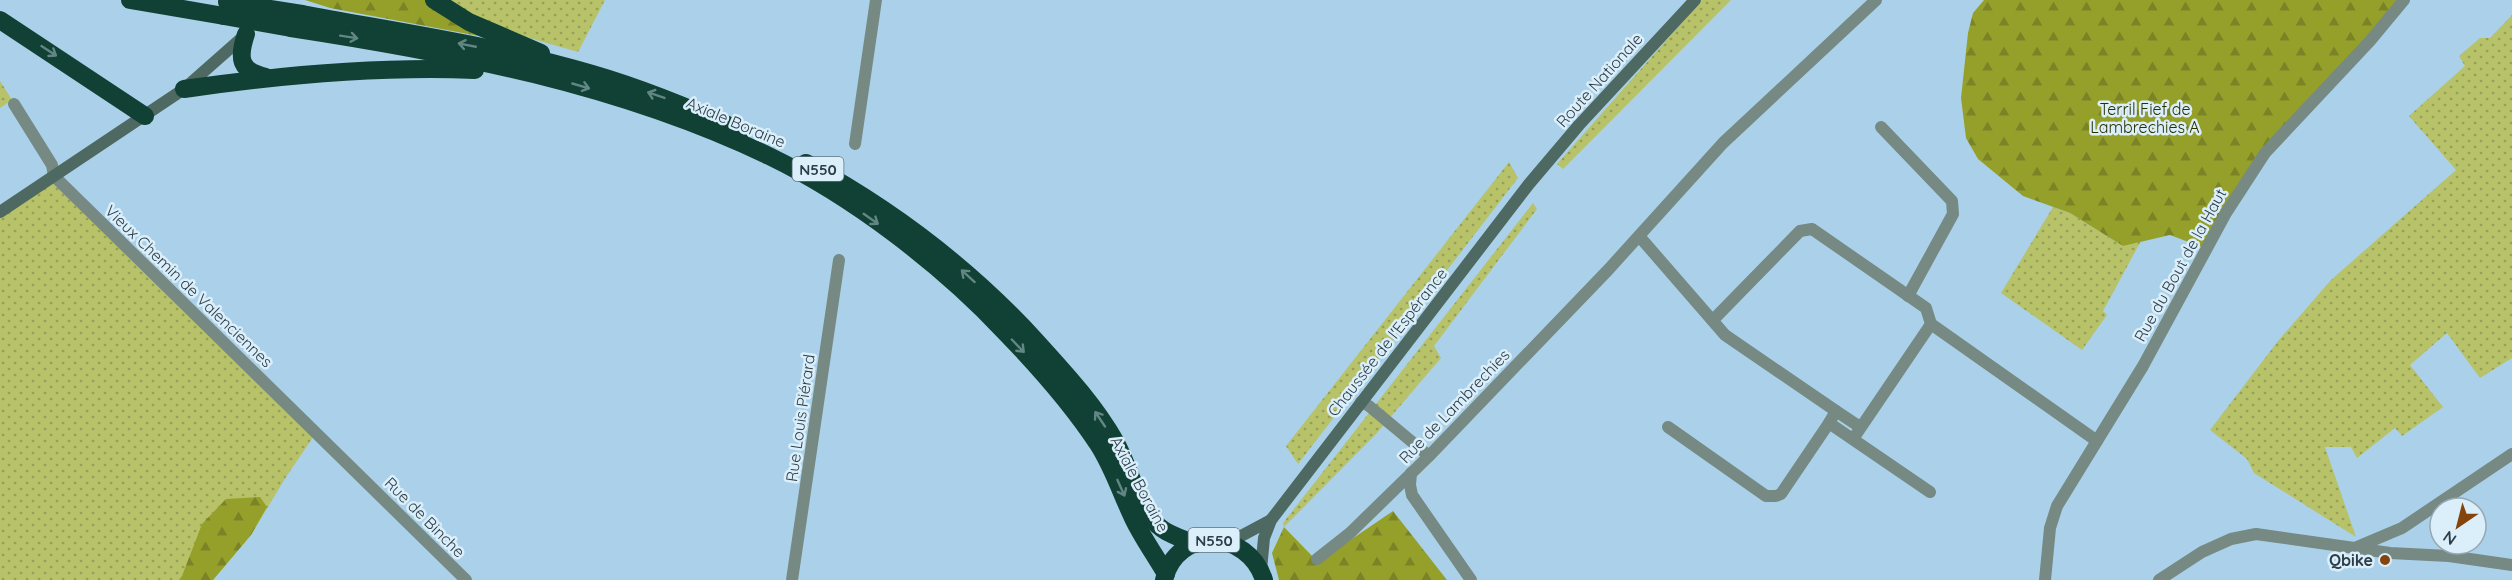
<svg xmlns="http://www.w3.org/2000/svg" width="2512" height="580" viewBox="0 0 2512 580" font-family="Quicksand,sans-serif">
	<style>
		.green { fill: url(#green-dots) }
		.forest { fill: url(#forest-firs) }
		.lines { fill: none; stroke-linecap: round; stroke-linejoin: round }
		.street { stroke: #768983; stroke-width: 12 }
		.secondary { stroke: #4d6961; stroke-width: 12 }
		.highway { stroke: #114035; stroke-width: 18 }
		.highway-bridge { stroke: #114035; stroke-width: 18 }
		.oneway { stroke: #628684 }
		.poi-dot { fill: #84440c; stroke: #dbeffb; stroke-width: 2 }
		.labels { text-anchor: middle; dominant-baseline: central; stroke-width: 5; stroke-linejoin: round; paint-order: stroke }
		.shield { fill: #dbeffb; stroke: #62737e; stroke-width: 1.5 }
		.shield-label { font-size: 15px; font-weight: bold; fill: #2e3e48 }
		.street-label { font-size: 16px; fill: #2e3e48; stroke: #dbeffb }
		.park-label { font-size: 16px; fill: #2b2f00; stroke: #dbeffb }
		.poi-label { font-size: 16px; font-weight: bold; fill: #2e3e48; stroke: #dbeffb; text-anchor: end }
	</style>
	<defs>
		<pattern id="green-dots" width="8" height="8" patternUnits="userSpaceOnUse" patternTransform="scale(1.5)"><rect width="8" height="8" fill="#b7c269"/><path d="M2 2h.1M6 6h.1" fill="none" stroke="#959f58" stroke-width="1.8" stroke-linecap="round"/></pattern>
		<pattern id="forest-firs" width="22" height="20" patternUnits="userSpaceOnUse" patternTransform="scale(1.5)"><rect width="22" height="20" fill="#95a02a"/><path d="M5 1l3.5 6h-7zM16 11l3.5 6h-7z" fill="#7a8426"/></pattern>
	</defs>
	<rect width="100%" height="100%" fill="#aad1e9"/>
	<g class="green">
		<path d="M451 0H605L578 52C535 39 488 29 451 0Z"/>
		<path d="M1702 0H1731L1563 169 1557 164Z"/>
		<path d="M2512 15V358L2480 378 2447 333 2410 365 2443 407 2402 436 2395 428 2357 458 2351 447H2325L2356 537 2254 473 2247 459 2210 430 2278 341 2331 280 2456 170 2409 116 2465 66 2459 56 2480 38H2490Z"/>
		<path d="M0 81 12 100 0 108Z"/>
		<path d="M1509 162 1518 178 1298 464 1286 446Z"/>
		<path d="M54 176 316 433 286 477 251 535 213 580H0V212Z"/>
		<path d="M1533 203 1537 209 1434 346 1441 358 1376 434 1284 527 1283 523Z"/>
		<path d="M2053 207 2070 213 2123 246 2141 241 2103 311 2107 315 2082 350 2001 293Z"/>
	</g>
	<g class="forest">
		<path d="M305 0H427L484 37 330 8Z"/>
		<path d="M1984 0H2404L2265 153 2207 249 2170 235 2123 246 2070 213 2023 196 1978 159 1966 138 1961 98 1968 33 1973 13Z"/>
		<path d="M260 497 267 507 251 535 213 580H179L182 576 202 524 226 499Z"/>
		<path d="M1393 511 1447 580H1279L1272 553 1284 527 1318 562Z"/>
	</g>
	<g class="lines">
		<g class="street">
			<path d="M14 104 52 165 54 176 466 580"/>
			<path d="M1881 127 1952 201 1953 214 1908 296"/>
			<path d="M855 144 876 0"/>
			<path d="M1639 236 1725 335 1836 411 1829 423 1930 492"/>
			<path d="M1713 320 1800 231 1812 229 1926 308 1931 324 2097 441"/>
			<path d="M1361 402 1369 406 1429 456"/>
			<path d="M1836 411 1860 427"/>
			<path d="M1668 427 1766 496H1776L1781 494 1829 423"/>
			<path d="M1853 439 1931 324"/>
			<path d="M1411 473 1410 485 1412 495 1471 580"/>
			<path d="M2357 547 2402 528 2512 454"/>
			<path d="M1317 559 1350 533 1429 456 1608 270 1723 143 1876 0"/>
			<path d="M792 580 839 260"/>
			<path d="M2045 580 2050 528 2057 506 2143 366 2226 213 2265 153 2370 41 2404 0"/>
			<path d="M2159 580 2202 552 2231 539 2256 534 2390 553 2449 556 2512 565"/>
		</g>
		<g class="secondary">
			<path d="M0 212 184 89 244 36"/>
			<path d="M1223 539 1241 536 1271 520"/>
			<path d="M1261 570 1264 538 1271 520 1529 184 1579 125 1695 0"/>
		</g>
		<g class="highway">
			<path d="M130 0 224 16"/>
			<path d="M434 0 469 22 541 53"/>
			<path d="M302 14C399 32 498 46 592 74 644 89 692 109 741 131"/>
			<path d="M0 20 145 116"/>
			<path d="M291 28C454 53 619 84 769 156 852 196 941 264 1004 331 1038 366 1071 403 1098 444 1113 467 1121 493 1133 518 1142 537 1155 555 1166 574"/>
			<path d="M246 34C238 58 239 71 266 77"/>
			<path d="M184 89C281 75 378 66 475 70"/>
			<path d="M806 163C891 209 971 270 1036 341 1064 372 1094 404 1115 441 1129 466 1135 496 1152 519 1162 533 1179 537 1195 544"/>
			<path d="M1164 580C1177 526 1248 529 1264 580"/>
		</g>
		<g class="highway-bridge">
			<path d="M227 2 302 14"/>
			<path d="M224 16 291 28"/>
		</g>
	</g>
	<defs><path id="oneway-shaft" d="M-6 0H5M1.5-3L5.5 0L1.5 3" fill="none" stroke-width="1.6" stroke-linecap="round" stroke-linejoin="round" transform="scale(1.5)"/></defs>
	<g class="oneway">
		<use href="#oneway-shaft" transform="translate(349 37) rotate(9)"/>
		<use href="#oneway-shaft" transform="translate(467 45) rotate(-169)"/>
		<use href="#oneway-shaft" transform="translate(49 51) rotate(33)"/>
		<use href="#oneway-shaft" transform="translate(581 86) rotate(16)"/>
		<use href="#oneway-shaft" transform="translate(656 95) rotate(-161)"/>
		<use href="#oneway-shaft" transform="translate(871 219) rotate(35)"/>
		<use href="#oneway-shaft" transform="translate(968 276) rotate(-138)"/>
		<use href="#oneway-shaft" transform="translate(1018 346) rotate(46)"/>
		<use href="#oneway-shaft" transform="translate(1100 419) rotate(-124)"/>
		<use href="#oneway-shaft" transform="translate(1121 488) rotate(66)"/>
	</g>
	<circle class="poi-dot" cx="2385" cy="560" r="6"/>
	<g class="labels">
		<g class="shield">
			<rect x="792.5" y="157" width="51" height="24" rx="4.5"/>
			<rect x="1188.5" y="528" width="51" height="24" rx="4.5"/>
		</g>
		<g class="shield-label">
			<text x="818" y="169">N550</text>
			<text x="1214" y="540">N550</text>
		</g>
		<g class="street-label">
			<text transform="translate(1599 80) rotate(-48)">Route Nationale</text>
			<text transform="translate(736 122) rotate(23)">Axiale Boraine</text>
			<text transform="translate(2180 265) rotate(-61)">Rue du Bout de la Haut</text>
			<text transform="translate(189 286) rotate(44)">Vieux Chemin de Valenciennes</text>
			<text transform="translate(1387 342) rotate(-52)">Chaussée de l'Espérance</text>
			<text transform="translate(1454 406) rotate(-46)">Rue de Lambrechies</text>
			<text transform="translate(800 418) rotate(-82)">Rue Louis Piérard</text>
			<text transform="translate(1140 484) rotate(62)">Axiale Boraine</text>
			<text transform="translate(425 517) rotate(45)">Rue de Binche</text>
		</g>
		<g class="park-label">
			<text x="2145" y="109">Terril Fief de<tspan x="2145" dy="18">Lambrechies A</tspan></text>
		</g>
		<g class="poi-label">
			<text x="2373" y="560">Qbike</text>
		</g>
	</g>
	<g transform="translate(2458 526) rotate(215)"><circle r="28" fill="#dbeffb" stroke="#96a8b3" stroke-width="1.5"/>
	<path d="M0-4.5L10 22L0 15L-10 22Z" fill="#84440c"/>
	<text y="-9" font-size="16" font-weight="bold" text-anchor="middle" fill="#2e3e48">N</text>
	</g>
</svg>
